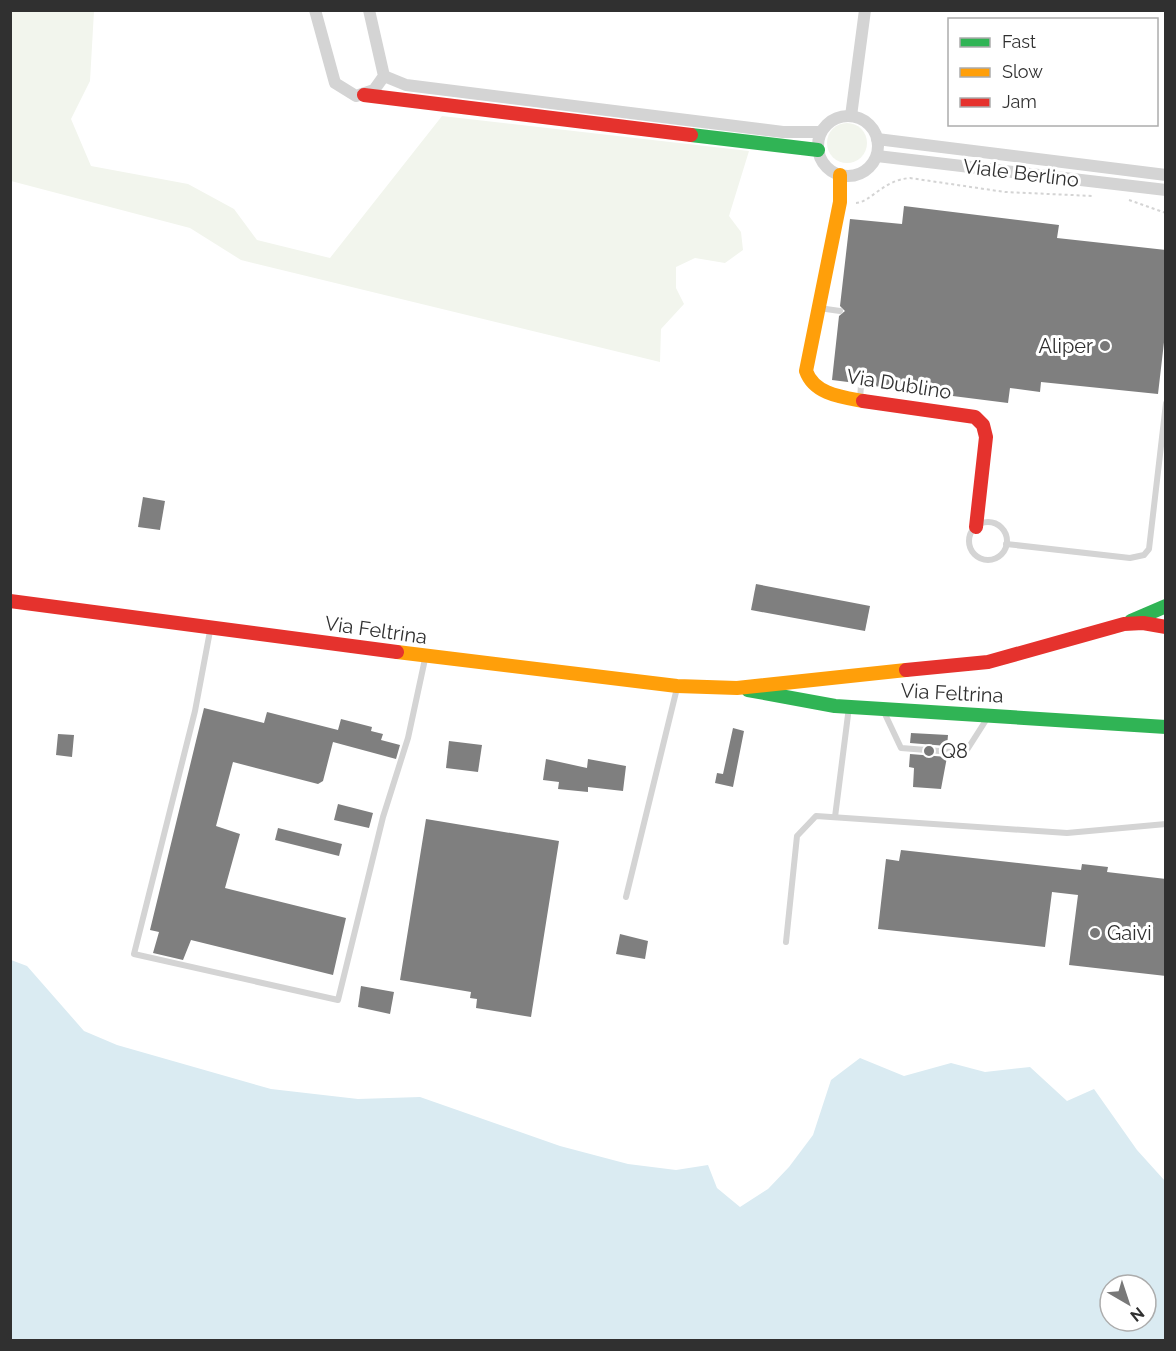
<svg xmlns="http://www.w3.org/2000/svg" width="1176" height="1351" viewBox="0 0 1176 1351" font-family="Raleway,sans-serif">
	<style>
		.green { fill: #f2f5ed }
		.water { fill: #daebf2; fill-rule: evenodd }
		.building { fill: #7f7f7f }
		.lines { fill: none; stroke-linecap: round; stroke-linejoin: round }
		.path { stroke: #d4d4d4; stroke-width: 2; stroke-dasharray: 3 3; stroke-linecap: butt }
		.lane { stroke: #d4d4d4; stroke-width: 6 }
		.street { stroke: #d4d4d4; stroke-width: 12 }
		.fast { stroke: #30b455; stroke-width: 14 }
		.slow { stroke: #ff9f0a; stroke-width: 14 }
		.jam { stroke: #e5322d; stroke-width: 14 }
		.poi-dot { fill: #787878; stroke: #fff; stroke-width: 2 }
		.labels { text-anchor: middle; dominant-baseline: central; stroke-width: 6; stroke-linejoin: round; paint-order: stroke }
		.street-label { font-size: 20px; fill: #303030; stroke: #fff }
		.poi-label { font-size: 20px; fill: #303030; stroke: #fff; text-anchor: start }
	</style>
	<rect width="100%" height="100%" fill="#fff"/>
	<g class="green">
		<path d="M10 11H94L90 81 71 119 91 166 188 184 234 209 257 240 330 258 442 116 749 151 729 216 741 232 743 250 725 263 695 258 676 267V288L684 304 661 329 660 362 241 260 190 228 11 181Z"/>
		<circle cx="847" cy="143" r="20"/>
	</g>
	<path class="water" d="M11 960 27 966 84 1031 117 1045 271 1089 358 1099 420 1097 560 1146 628 1164 676 1170 708 1165 717 1188 740 1207 768 1189 789 1167 813 1135 831 1080 860 1058 904 1076 951 1063 985 1072 1030 1067 1067 1101 1094 1089 1137 1150 1165 1181V1340H11ZM1110 1285H1146V1321H1110Z"/>
	<g class="building">
		<path d="M904 206 1059 225 1057 238 1166 250V325L1158 394 1041 382 1040 392 1010 388 1008 403 866 385 862 379 856 383 832 380 839 316 845 311 840 306 850 219 902 224Z"/>
		<path d="M143 497 165 501 160 530 138 527Z"/>
		<path d="M756 584 870 606 865 631 751 610Z"/>
		<path d="M204 708 264 723 267 712 338 730 341 719 372 727 371 731 383 734 381 740 400 745 396 759 333 742 323 781 318 784 233 762 216 826 240 834 225 888 346 918 333 975 191 940 183 960 153 953 159 932 150 930Z"/>
		<path d="M733 728 744 731 733 787 715 783 717 773 723 774Z"/>
		<path d="M911 733 948 735 947 746 910 743Z"/>
		<path d="M58 734 74 735 72 757 56 755Z"/>
		<path d="M449 741 482 745 478 772 446 768Z"/>
		<path d="M910 754 947 757 941 789 913 787 914 768 909 767Z"/>
		<path d="M546 759 587 768 588 759 626 766 623 791 588 787V792L558 789 559 782 543 780Z"/>
		<path d="M338 804 373 813 369 828 334 820Z"/>
		<path d="M426 819 559 841 531 1017 476 1008 477 999 470 998 471 992 400 980Z"/>
		<path d="M278 828 342 844 339 856 275 840Z"/>
		<path d="M901 850 1081 870 1082 864 1108 867 1107 872 1166 879V976L1069 965 1078 895 1052 892 1045 947 878 929 886 859 899 861Z"/>
		<path d="M620 934 648 941 645 959 616 954Z"/>
		<path d="M361 986 394 992 390 1014 358 1007Z"/>
	</g>
	<g class="lines">
		<g class="path">
			<path d="M1129 200 1166 213"/>
			<path d="M856 203C871 202 883 180 910 178L1005 192 1093 196"/>
		</g>
		<g class="lane">
			<path d="M819 308 840 311"/>
			<path d="M860 401 861 384"/>
			<circle cx="988" cy="541" r="19"/>
			<path d="M1006 544 1130 558 1144 555 1149 549 1166 403"/>
			<path d="M210 631 195 711 134 954 338 1000 383 817 408 738 425 659"/>
			<path d="M884 712 901 748 965 753 988 717"/>
			<path d="M835 817 849 707"/>
			<path d="M626 897 677 688"/>
			<path d="M786 942 797 836 816 816 1067 833 1166 824"/>
		</g>
		<g class="street">
			<path d="M315 10 335 83 356 96 374 90 384 76 369 10"/>
			<path d="M384 76 406 85 783 132H821"/>
			<circle cx="848" cy="146" r="30"/>
			<path d="M851 116 865 10"/>
			<path d="M877 139 1166 175"/>
			<path d="M877 156 1166 190"/>
		</g>
		<g class="fast">
			<path d="M691 135 818 150"/>
			<path d="M1131 621 1166 606"/>
			<path d="M748 690 835 706 1166 727"/>
		</g>
		<g class="slow">
			<path d="M840 175V202L806 371C814 394 841 397 863 401"/>
			<path d="M397 652 677 686 737 688 906 670"/>
		</g>
		<g class="jam">
			<path d="M364 95 691 135"/>
			<path d="M863 401 975 417 983 425 986 437 976 527"/>
			<path d="M10 601 397 652"/>
			<path d="M906 670 988 662 1124 624 1143 623 1166 627"/>
		</g>
	</g>
	<g class="poi-dot">
		<circle cx="1105" cy="346" r="6"/>
		<circle cx="929" cy="751" r="6"/>
		<circle cx="1095" cy="933" r="6"/>
	</g>
	<g class="labels">
		<g class="street-label">
			<text transform="translate(1021 173) rotate(7)">Viale Berlino</text>
			<text transform="translate(899 384) rotate(9)">Via Dublino</text>
			<text transform="translate(376 630) rotate(8)">Via Feltrina</text>
			<text transform="translate(952 693) rotate(3)">Via Feltrina</text>
		</g>
		<g class="poi-label">
			<text x="1093" y="346" text-anchor="end">Aliper</text>
			<text x="941" y="751">Q8</text>
			<text x="1107" y="933">Gaivi</text>
		</g>
	</g>
	<rect width="1176" height="1351" fill="none" stroke="#303030" stroke-width="24"/>
	<rect x="948" y="18" width="210" height="108" fill="#ffffff" stroke="#acacac" stroke-width="1.5"/>
	<rect x="960" y="38" width="30" height="9" fill="#30b455" stroke="#acacac" stroke-width="1.5"/>
	<text x="1002" y="48" font-size="18" fill="#303030">Fast</text>
	<rect x="960" y="68" width="30" height="9" fill="#ff9f0a" stroke="#acacac" stroke-width="1.5"/>
	<text x="1002" y="78" font-size="18" fill="#303030">Slow</text>
	<rect x="960" y="98" width="30" height="9" fill="#e5322d" stroke="#acacac" stroke-width="1.5"/>
	<text x="1002" y="108" font-size="18" fill="#303030">Jam</text>
	<g transform="translate(1128 1303) rotate(141)"><circle r="28" fill="#ffffff" stroke="#acacac" stroke-width="1.5"/>
	<path d="M0-4.5L10 22L0 15L-10 22Z" fill="#787878"/>
	<text y="-9" font-size="16" font-weight="bold" text-anchor="middle" fill="#303030">N</text>
	</g>
</svg>
